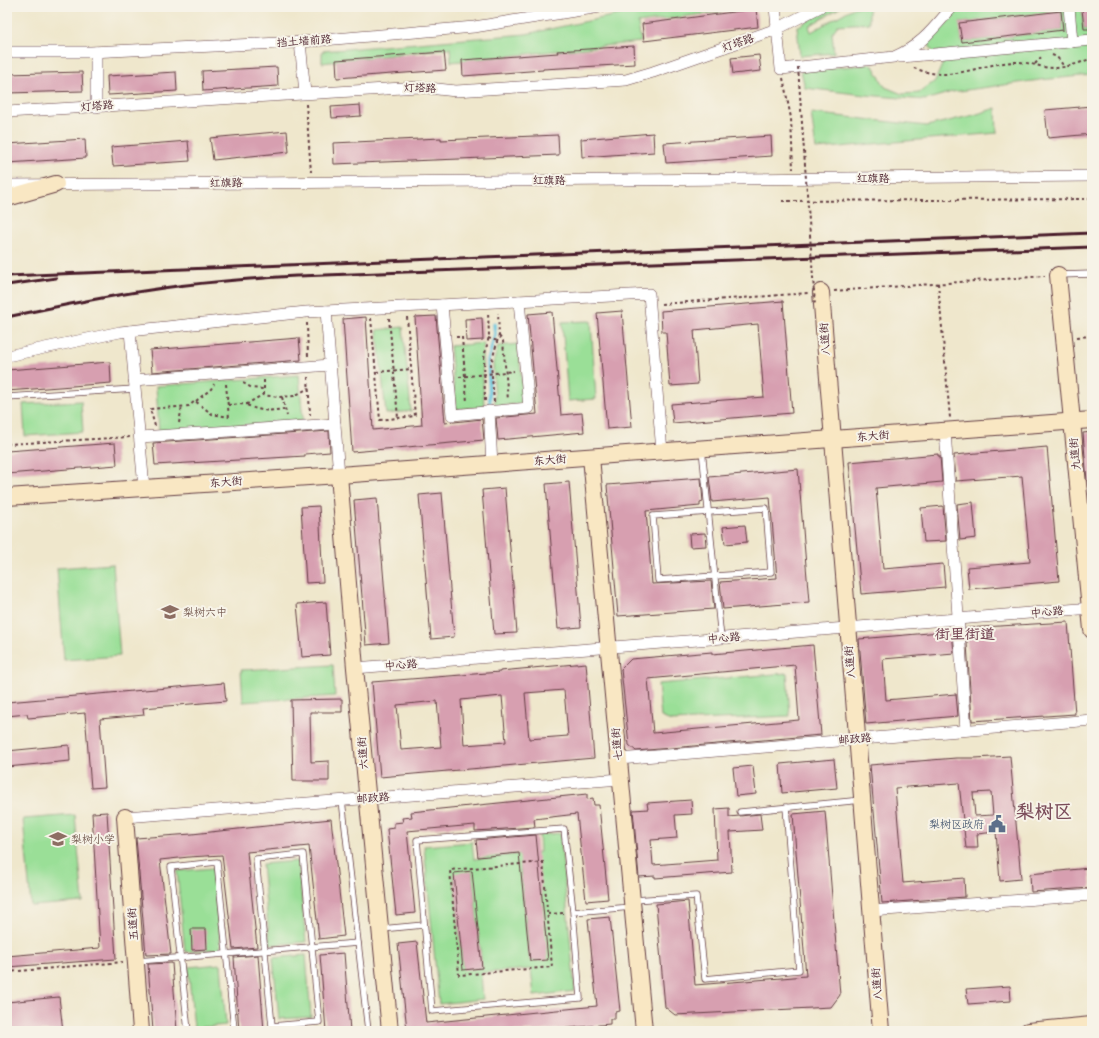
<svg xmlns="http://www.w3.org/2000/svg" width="1099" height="1038" viewBox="0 0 1099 1038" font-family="'Comic Neue','LXGW WenKai TC',sans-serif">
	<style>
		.green { fill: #9adf97; stroke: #727f61; fill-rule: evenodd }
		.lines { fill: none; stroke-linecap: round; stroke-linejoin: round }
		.stream { stroke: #61c4df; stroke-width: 3.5 }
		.building { fill: #d79fb0; fill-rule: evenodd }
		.lane-casing { stroke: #633d43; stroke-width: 7 }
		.street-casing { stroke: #633d43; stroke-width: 12 }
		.secondary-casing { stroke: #633d43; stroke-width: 18 }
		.path { stroke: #633d43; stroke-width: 2; stroke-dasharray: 3 3; stroke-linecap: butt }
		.lane { stroke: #fff; stroke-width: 5.5 }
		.street { stroke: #fff; stroke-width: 11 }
		.secondary { stroke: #f9e7c3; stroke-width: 16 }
		.rail { stroke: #4a1f2b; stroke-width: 3 }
		.path-bridge { stroke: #633d43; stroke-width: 2; stroke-dasharray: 3 3; stroke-linecap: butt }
		.labels { text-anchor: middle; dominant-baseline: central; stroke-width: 4; stroke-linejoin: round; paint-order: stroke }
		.street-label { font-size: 11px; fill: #4a1f2b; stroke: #f7f3e8 }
		.education-label { font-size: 11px; fill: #785e54; stroke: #f7f3e8; text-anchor: start }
		.service-label { font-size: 11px; fill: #4e5e75; stroke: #f7f3e8; text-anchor: end }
		.district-label { font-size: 15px; font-weight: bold; fill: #7b4c5a; stroke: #f7f3e8 }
		.town-label { font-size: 19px; font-weight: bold; fill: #7b4c5a; stroke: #f7f3e8 }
	</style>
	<rect width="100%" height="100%" fill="#f7f3e8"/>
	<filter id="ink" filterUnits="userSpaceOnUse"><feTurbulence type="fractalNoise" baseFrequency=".025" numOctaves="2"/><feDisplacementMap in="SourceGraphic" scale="8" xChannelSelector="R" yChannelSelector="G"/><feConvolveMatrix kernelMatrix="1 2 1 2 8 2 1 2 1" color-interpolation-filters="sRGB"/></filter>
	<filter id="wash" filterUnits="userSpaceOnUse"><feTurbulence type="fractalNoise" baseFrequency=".012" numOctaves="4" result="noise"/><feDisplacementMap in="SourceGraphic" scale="16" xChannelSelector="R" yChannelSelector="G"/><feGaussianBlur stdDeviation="0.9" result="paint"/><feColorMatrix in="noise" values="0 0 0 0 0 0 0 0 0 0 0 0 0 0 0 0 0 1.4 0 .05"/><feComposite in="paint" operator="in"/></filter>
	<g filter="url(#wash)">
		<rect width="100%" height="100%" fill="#efe7cc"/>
		<g class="green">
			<path d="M655 7H755L638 23 641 42 451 62 450 48 322 63V51L526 34Z"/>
			<path d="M832 7H841L809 26 811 32 855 7H869V23L838 25 832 33 834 53 800 56 797 27Z"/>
			<path d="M962 7H1092L1082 9 1084 29H1092V75L1040 80 952 92 925 100 865 95 805 88 801 71 872 64 885 87 902 94 919 93 935 81 945 58 933 52 928 43ZM1061 11 1063 30 962 42 960 23Z"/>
			<path d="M996 108 997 133 816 149 811 113 927 126 974 115Z"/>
			<path d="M591 321 596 399 568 401 562 322Z"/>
			<path d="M403 327 411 411 386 414 377 330Z"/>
			<path d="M484 343 482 355 484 407 456 409 450 346Z"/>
			<path d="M518 344 524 403 498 406 495 403 493 364 498 346Z"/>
			<path d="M299 375 303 421 159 432 156 386Z"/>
			<path d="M81 401 83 432 25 436 23 404Z"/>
			<path d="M113 564 120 656 64 660 57 568Z"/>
			<path d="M333 665 335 696 243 702 241 670Z"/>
			<path d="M787 673 790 716 671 721 661 717 658 684Z"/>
			<path d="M75 815 83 902 31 906 23 819Z"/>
			<path d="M560 833 575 991 534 996 531 969 481 973 483 999 439 1004 424 846 472 842 474 859 540 852 539 835ZM538 865 547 960 530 961 520 867ZM472 872 482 968 463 969 454 874Z"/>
			<path d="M298 861 306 942 270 945 262 864Z"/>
			<path d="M213 868 221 949 185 952 177 871Z"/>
			<path d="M306 955 311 1017 279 1019 273 958Z"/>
			<path d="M221 964 226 1025 194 1028 188 967Z"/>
		</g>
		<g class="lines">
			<path class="stream" d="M490 405 488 361 495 334 494 324"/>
		</g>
		<g id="blocks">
			<g class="building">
				<path d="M1092 8V29H1084L1082 9Z"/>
				<path d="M756 9 758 27 644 41 642 24Z"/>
				<path d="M1061 11 1063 30 962 42 959 23Z"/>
				<path d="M634 46 635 64 543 69V70L463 76 462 60 558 53 557 51Z"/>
				<path d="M444 52 446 70 337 78 336 60Z"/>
				<path d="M759 55 761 71 733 74 731 58Z"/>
				<path d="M277 67 278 86 203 91 202 71Z"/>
				<path d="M82 72 83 91 7 93V74Z"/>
				<path d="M176 72 177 91 108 95 107 76Z"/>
				<path d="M360 105 361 116 332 118 331 107Z"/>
				<path d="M1092 106V134L1048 138 1045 110Z"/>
				<path d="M287 131 289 152 213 160 210 138Z"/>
				<path d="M653 133 654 152 582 157 581 139Z"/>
				<path d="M558 135 559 155 334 164 333 143 441 138V140Z"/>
				<path d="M771 136 772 156 666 163 664 143Z"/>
				<path d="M85 139 86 158 7 163V144Z"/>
				<path d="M188 141 190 161 113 166 111 147Z"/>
				<path d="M783 301 792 413 673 423 671 404 764 397 758 324 694 330 698 384 670 386 666 332H662L661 311Z"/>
				<path d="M622 311 632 427 607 429 597 313Z"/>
				<path d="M552 312 561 415 582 413 584 432 498 440 496 418 537 414 528 314Z"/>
				<path d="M436 316 445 423 482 419 484 440 352 452 343 319 366 317 373 430 422 425 415 317Z"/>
				<path d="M482 318 483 340 466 341 465 319Z"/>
				<path d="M299 338 301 360 152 372 150 350Z"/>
				<path d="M110 362 111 383 7 391V370Z"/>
				<path d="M329 431 330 452 305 454V456L155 465 153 443Z"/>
				<path d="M1092 432V481H1087L1083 433Z"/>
				<path d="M115 443 117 465 7 474V451Z"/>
				<path d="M1047 447 1059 581 969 589 967 567 1030 562 1022 476 956 481 954 455Z"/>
				<path d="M938 454V456H940L942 482 876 488 883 569 943 564 945 587 861 594 849 462Z"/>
				<path d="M798 469 809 602 723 609 720 582 777 578 770 497 712 502 709 477Z"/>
				<path d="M701 478 703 502 700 503V506L646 511 652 584 711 581 714 609 618 616 607 485Z"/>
				<path d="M569 482 581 627 558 629 546 484Z"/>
				<path d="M505 488 517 633 494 634 482 490Z"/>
				<path d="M442 493 454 637 431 639 419 495Z"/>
				<path d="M377 498 389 643 366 645 354 500Z"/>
				<path d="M973 502 976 538 960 540 957 504Z"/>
				<path d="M319 506 323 582 306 583 301 507Z"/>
				<path d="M943 506 946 541 924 542 921 508Z"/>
				<path d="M745 525 747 542 725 544 723 527Z"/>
				<path d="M705 533 706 546 690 547 689 534Z"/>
				<path d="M326 602 330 655 302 657 297 604Z"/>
				<path d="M1068 622 1075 714 972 721 966 628Z"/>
				<path d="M952 631 954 653 883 659 886 700 956 694 958 716 866 724 859 639Z"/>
				<path d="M813 645 821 735 636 751 629 745 621 669 631 659 712 652V654ZM795 665 799 720 653 733 648 679Z"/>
				<path d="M586 663 594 758 380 777 372 682 500 672V671ZM564 690 568 736 529 739 525 693ZM502 696 506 742 464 745 461 700ZM437 701 441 747 401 750 397 705Z"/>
				<path d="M224 683 226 701 143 708 144 715 100 719 105 787 91 788 85 713 28 718 27 714 7 716V702Z"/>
				<path d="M342 699V712H310L311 762 329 761V781H293L291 700Z"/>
				<path d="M69 745 70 761 7 767V751Z"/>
				<path d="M1010 756 1021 879 1000 881 996 832 977 834 978 848H966L959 783 895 788 903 883 964 878 965 897 882 903 870 765 956 758H975ZM991 792 993 815 975 816 973 793Z"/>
				<path d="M834 759 837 788 782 793 780 764Z"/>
				<path d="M753 766 756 794 736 796 733 768Z"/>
				<path d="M587 794V799L593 798 594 805H599L608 899 586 901 577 814 534 819 535 827 475 831V825L407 831 415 913 396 915 387 829 394 828V823L403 822 402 818 412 817 411 812Z"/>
				<path d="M691 800 692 814 675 815 677 838 651 840 653 865 717 860 715 809 729 808V817L760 814 762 830 730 832 732 872 655 878V876L639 877 633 810 648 809 647 803Z"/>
				<path d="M825 811 840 995 831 1007 675 1015 665 1007 656 904 688 901 695 985 806 976 793 814Z"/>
				<path d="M107 812 116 959 7 967V956L100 948 92 813Z"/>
				<path d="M331 819 344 936 319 939 309 846 247 852 257 947 233 949 222 855 189 857 160 860 171 954 146 955 136 838 192 834Z"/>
				<path d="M536 835 548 960 530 961 519 853 478 857 476 840Z"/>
				<path d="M1089 868 1091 888 1031 892 1030 874Z"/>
				<path d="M472 871 482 968 463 970 454 873Z"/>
				<path d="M610 917 620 1011 615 1012V1019H610V1024L539 1031H411V1030H407L398 944 417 942 426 1023 597 1006 588 919Z"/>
				<path d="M191 929H206L207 949 192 950Z"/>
				<path d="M344 953 350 1031H326L320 955Z"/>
				<path d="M258 955 264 1031H239L234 957Z"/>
				<path d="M172 963 177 1031H153L148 964Z"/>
				<path d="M1010 986 1011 1001 968 1004 966 989Z"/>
				<path d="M59 997 63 1031H7V1002Z"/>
			</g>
		</g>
	</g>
	<g filter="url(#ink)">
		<use href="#blocks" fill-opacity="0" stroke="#633d43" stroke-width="1"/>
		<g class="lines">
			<g class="lane-casing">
				<g id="lane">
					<path d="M1059 275 1092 274"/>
					<path d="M7 397 135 389"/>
					<path d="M702 449 721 639"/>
					<path d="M766 508 771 572 658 580 653 516Z"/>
					<path d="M342 800 368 1031"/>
					<path d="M740 812 862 800"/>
					<path d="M303 854 319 1022 272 1026 256 859Z"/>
					<path d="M634 900 696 896 705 979 799 970 786 807"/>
					<path d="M573 912 564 829 417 840 432 1011 580 998 573 912 632 907"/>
					<path d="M381 929 424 925"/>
					<path d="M138 961 358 943"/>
					<path d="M188 1031 171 867 217 862 234 1029 215 1031"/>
				</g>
			</g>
			<g class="street-casing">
				<g id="street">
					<path d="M775 7 781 69 894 57C922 45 933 29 952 7"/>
					<path d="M1069 7 1072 42"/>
					<path d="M300 42 305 93"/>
					<path d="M7 52H91L300 42 474 27 600 7"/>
					<path d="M901 57 1092 40"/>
					<path d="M96 107V52"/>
					<path d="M7 112 419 87 456 91 626 80 653 72 777 29 820 7"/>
					<path d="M7 185 1092 176"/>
					<path d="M442 305 452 415 529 408 519 301"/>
					<path d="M326 311 339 475"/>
					<path d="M130 331 144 488"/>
					<path d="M7 356 120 332 306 312 649 294 662 452"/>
					<path d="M134 380 330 365"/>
					<path d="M489 411 492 464"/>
					<path d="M945 431 966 730"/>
					<path d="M140 437 335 424"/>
					<path d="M355 668 1092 608"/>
					<path d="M619 759 1092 720"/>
					<path d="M125 817 621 779"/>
					<path d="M871 911 1092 895"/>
				</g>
			</g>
			<g class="secondary-casing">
				<g id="secondary">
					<path d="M7 198 56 184"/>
					<path d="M1058 275 1092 630"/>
					<path d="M821 292 881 1031"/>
					<path d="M591 457 644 1031"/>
					<path d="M339 475 355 668 390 1031"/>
					<path d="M7 497 339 475 1092 420"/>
					<path d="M125 817 141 1031"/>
					<path d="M1028 1031 1092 1025"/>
				</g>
			</g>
			<g class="path">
				<path d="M1052 55 1057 57 1063 65"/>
				<path d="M1035 64 1042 56"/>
				<path d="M914 68C919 70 925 72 931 73 959 78 986 63 1014 62 1027 61 1041 68 1053 68 1066 68 1080 63 1092 58"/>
				<path d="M783 78 791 118 793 169"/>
				<path d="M306 104 311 172"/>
				<path d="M782 201 1092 199"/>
				<path d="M938 283 950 418"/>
				<path d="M834 291 1045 276"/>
				<path d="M661 304 808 293"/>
				<path d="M371 318 380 420 415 416 407 317"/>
				<path d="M389 318 398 418"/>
				<path d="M307 323 308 357"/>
				<path d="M499 336 503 341 508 400"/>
				<path d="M456 337H462L467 402"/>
				<path d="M1077 337 1092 336"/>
				<path d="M488 338 498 341"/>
				<path d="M376 372 411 369"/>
				<path d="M308 377 310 415"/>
				<path d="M459 377 514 371"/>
				<path d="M243 383 252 388 264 389"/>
				<path d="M226 384 229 418"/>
				<path d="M264 395V380"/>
				<path d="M282 397 287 416"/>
				<path d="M196 401 211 389 214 384"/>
				<path d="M485 401 484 358 489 336 488 312"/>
				<path d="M494 402 491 364 499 335 498 313"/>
				<path d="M228 405 247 404 262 395 279 397 294 396 309 388"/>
				<path d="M247 405C261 412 269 411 284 409"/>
				<path d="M179 423 182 406"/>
				<path d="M155 426 150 409 189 406 195 401 212 414 229 417"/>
				<path d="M7 444 130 437"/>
				<path d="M543 862 552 967 459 975 450 870Z"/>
				<path d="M548 914 564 913"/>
				<path d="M7 972 123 962"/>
			</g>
			<use href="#lane" class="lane"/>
			<use href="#street" class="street"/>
			<use href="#secondary" class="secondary"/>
			<g class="rail">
				<path d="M7 276 1092 233"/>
				<path d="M7 285 56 278"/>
				<path d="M7 317C54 307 102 297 150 290 199 282 249 279 298 276L1092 247"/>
			</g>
			<path class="path-bridge" d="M798 67 815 305"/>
		</g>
	</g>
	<defs>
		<g id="school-bare" transform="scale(1.38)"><path d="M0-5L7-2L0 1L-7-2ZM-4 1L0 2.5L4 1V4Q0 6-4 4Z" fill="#8d6e63" stroke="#f7f3e8" stroke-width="2.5" paint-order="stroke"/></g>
		<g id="civic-bare" transform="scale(1.38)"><path d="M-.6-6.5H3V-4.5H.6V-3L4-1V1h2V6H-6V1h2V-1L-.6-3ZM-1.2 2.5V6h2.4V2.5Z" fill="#5c6f8a" stroke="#f7f3e8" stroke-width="2.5" paint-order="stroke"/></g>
	</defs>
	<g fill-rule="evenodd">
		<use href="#school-bare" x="170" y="612"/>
		<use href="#civic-bare" x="997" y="824"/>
		<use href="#school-bare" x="58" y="839"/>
	</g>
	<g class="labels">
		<g class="street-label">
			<text transform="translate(304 41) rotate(-4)">挡土墙前路</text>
			<text transform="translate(738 43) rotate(-19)">灯塔路</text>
			<text transform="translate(420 88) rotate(2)">灯塔路</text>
			<text transform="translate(97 106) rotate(-4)">灯塔路</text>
			<text x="873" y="178">红旗路</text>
			<text x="549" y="180">红旗路</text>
			<text transform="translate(226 183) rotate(-1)">红旗路</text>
			<text transform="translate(825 339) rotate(-94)">八道街</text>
			<text transform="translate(873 436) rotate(-4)">东大街</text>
			<text transform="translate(1075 454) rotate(-96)">九道街</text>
			<text transform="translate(550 460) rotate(-4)">东大街</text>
			<text transform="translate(226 482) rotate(-4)">东大街</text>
			<text transform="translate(1047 612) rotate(-5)">中心路</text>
			<text transform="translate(724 638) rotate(-5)">中心路</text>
			<text transform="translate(850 662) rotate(-95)">八道街</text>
			<text transform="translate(401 665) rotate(-5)">中心路</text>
			<text transform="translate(855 739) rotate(-5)">邮政路</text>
			<text transform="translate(617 744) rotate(-95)">七道街</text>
			<text transform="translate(363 753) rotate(-95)">六道街</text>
			<text transform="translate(373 798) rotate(-4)">邮政路</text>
			<text transform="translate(133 924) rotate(-94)">五道街</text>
			<text transform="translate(877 984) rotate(-95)">八道街</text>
		</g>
		<g class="education-label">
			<text x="183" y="612">梨树六中</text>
			<text x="71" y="839">梨树小学</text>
		</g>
		<g class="service-label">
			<text x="984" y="824">梨树区政府</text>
		</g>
		<g class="district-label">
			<text x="965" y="634">街里街道</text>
		</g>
		<g class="town-label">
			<text x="1044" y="812">梨树区</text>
		</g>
	</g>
	<rect width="1099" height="1038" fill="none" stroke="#f7f3e8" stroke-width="24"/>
</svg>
